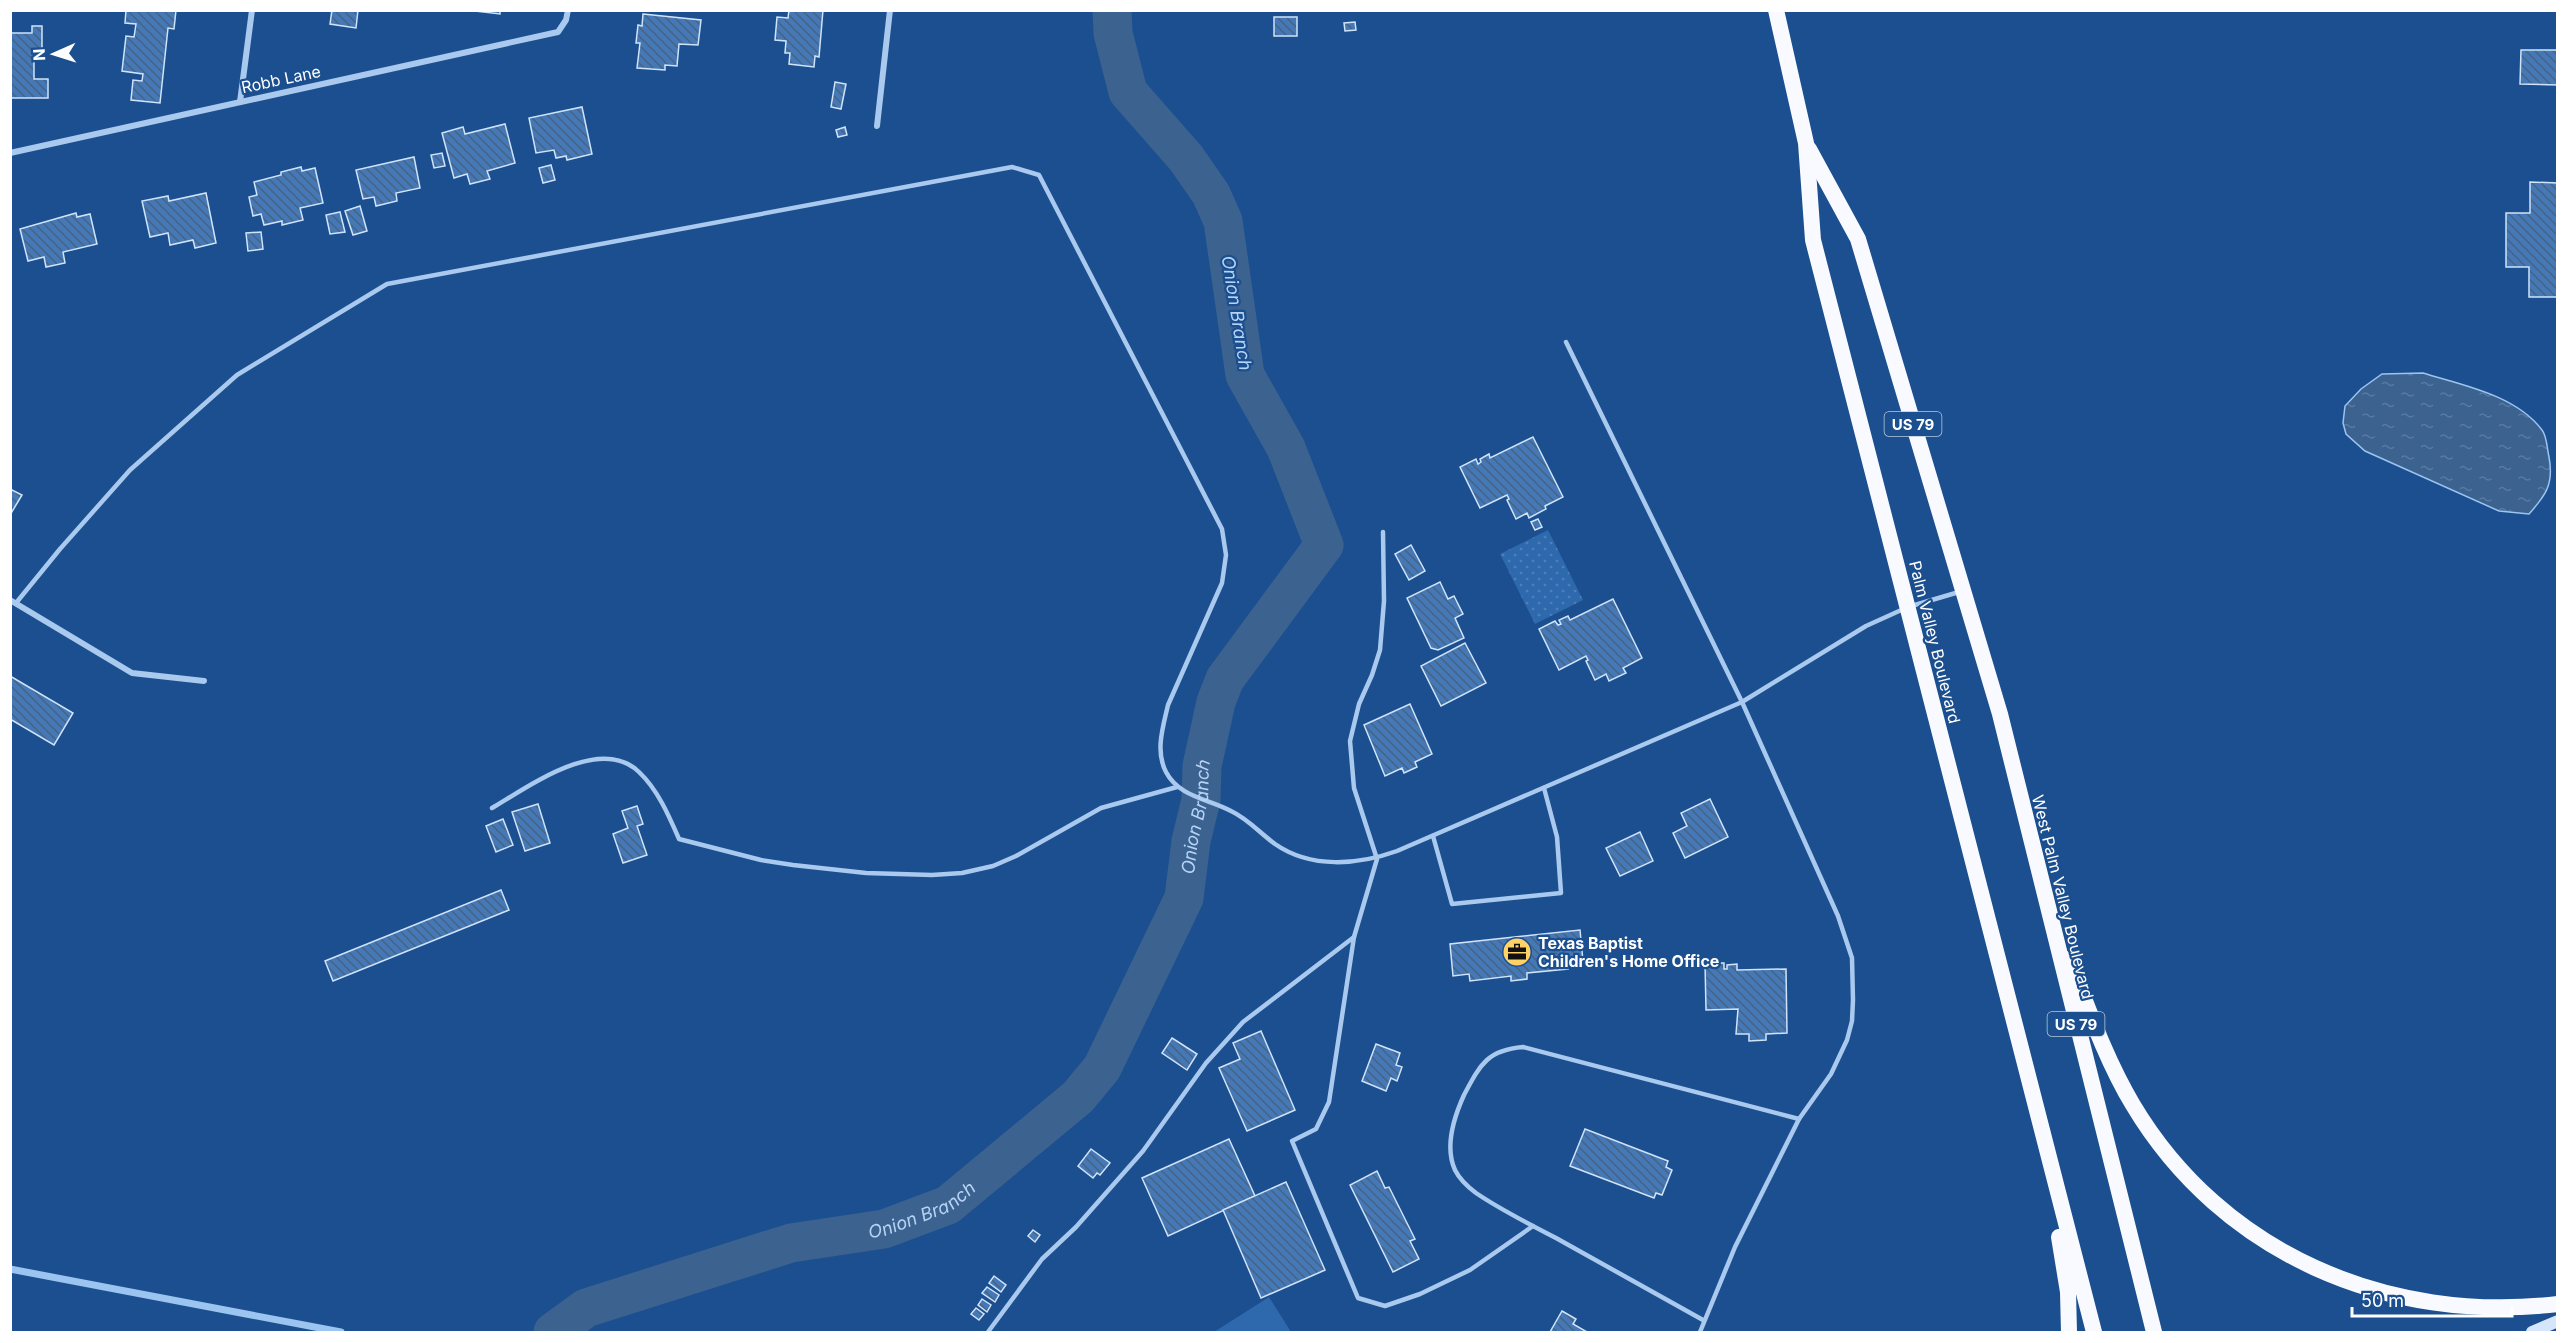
<svg xmlns="http://www.w3.org/2000/svg" width="2568" height="1343" viewBox="0 0 2568 1343" font-family="Inter,sans-serif">
	<style>
		.park { fill: url(#park-dots) }
		.garden { fill: #2e69ad }
		.water { fill: url(#water-ripples); stroke: #9cc4f0; stroke-width: 1.5 }
		.lines { fill: none; stroke-linecap: round; stroke-linejoin: round }
		.stream { stroke: #9cc4f0; stroke-width: 7 }
		.river { stroke: #3c6290; stroke-width: 39 }
		.building { fill: url(#building-back-hatch); stroke: #cfe3fa; stroke-width: 1.5 }
		.service { stroke: #a9c9ee; stroke-width: 4.5 }
		.minor { stroke: #a9c9ee; stroke-width: 6 }
		.secondary { stroke: #d6e6fa; stroke-width: 12 }
		.trunk { stroke: #f8faff; stroke-width: 16 }
		.labels { text-anchor: middle; dominant-baseline: central; stroke-width: 4.5; stroke-linejoin: round; paint-order: stroke }
		.shield { fill: #1b4f8f; stroke: #bbcadd; stroke-width: 1.5 }
		.shield-label { font-size: 15px; font-weight: bold; fill: #fff }
		.street-label { font-size: 16px; fill: #fff; stroke: #1b4f8f }
		.poi-label { font-size: 16px; font-weight: bold; fill: #fff; stroke: #1b4f8f; text-anchor: start }
		.water-label { font-size: 18px; font-style: italic; fill: #b5d3f5; stroke: #1b4f8f }
	</style>
	<defs>
		<pattern id="park-dots" width="8" height="8" patternUnits="userSpaceOnUse" patternTransform="scale(1.5)"><rect width="8" height="8" fill="#2e69ad"/><path d="M2 2h.1M6 6h.1" fill="none" stroke="#4d80b9" stroke-width="1.8" stroke-linecap="round"/></pattern>
		<pattern id="water-ripples" width="26" height="14" patternUnits="userSpaceOnUse" patternTransform="scale(1.5)"><rect width="26" height="14" fill="#3c6290"/><path d="M2 4q2-2 4 0t4 0M15 11q2-2 4 0t4 0" fill="none" stroke="#597aa1"/></pattern>
		<pattern id="building-back-hatch" width="6" height="6" patternUnits="userSpaceOnUse" patternTransform="scale(1.5)"><rect width="6" height="6" fill="#4478b7"/><path d="M-1 5l2 2M0 0l6 6M5-1l2 2" fill="none" stroke="#486282"/></pattern>
	</defs>
	<rect width="100%" height="100%" fill="#1b4f8f"/>
	<path class="park" d="M1548 530 1583 600 1535 624 1500 554Z"/>
	<path class="garden" d="M1269 1297 1291 1332H1214Z"/>
	<path class="water" d="M2423 373C2462 385 2516 395 2542 430 2547 436 2547 449 2549 457 2554 484 2546 495 2529 514L2499 511 2365 451 2346 434 2343 423 2345 406 2361 389 2382 374Z"/>
	<g class="lines">
		<path class="stream" d="M10 1269 341 1332"/>
		<path class="river" id="s1" d="M553 1332 586 1308 791 1243 884 1229 948 1205 1078 1097 1102 1068 1184 898 1191 841 1201 800 1202 766 1216 702 1225 679 1324 545 1286 448 1245 375 1223 221 1211 194 1186 158 1128 92 1113 33 1112 10"/>
	</g>
	<g class="building">
		<path d="M126 10H176L174 29 168 28 160 103 131 100 133 80 142 81 143 74 122 71 126 36 134 37 136 24 125 23Z"/>
		<path d="M332 10H358L356 28 330 24Z"/>
		<path d="M466 10H500V14Z"/>
		<path d="M789 10H823L819 57 815 56 814 67 789 64 790 53H785L786 41 775 40 777 17 788 18Z"/>
		<path d="M643 14 701 20 698 45 679 44 677 66 665 65V70L637 68 640 43H636L638 25 642 26Z"/>
		<rect x="1274" y="17" width="23" height="19"/>
		<path d="M1355 22 1356 30 1345 31 1344 23Z"/>
		<path d="M32 26H42V53H34V79H48V98H10V33H32Z"/>
		<path d="M2521 50H2558V85L2520 84Z"/>
		<path d="M835 82 846 84 841 109 831 107Z"/>
		<path d="M582 107 592 154 567 160 566 156 556 158 554 150 536 153 529 118Z"/>
		<path d="M505 124 515 163 487 171 490 179 470 184 467 174 454 178 442 133 463 127 465 134Z"/>
		<path d="M845 127 847 135 838 137 836 130Z"/>
		<path d="M442 153 445 166 434 168 431 155Z"/>
		<path d="M414 157 420 188 396 193 397 201 376 206 374 197 363 199 356 170Z"/>
		<path d="M551 165 555 180 543 183 539 168Z"/>
		<path d="M301 167 302 171 315 168 323 203 300 208 303 220 282 225V221L264 225 261 214 253 216 249 197 257 195 254 182 281 175V172Z"/>
		<path d="M2530 182 2558 183V297H2529V267H2506V213H2530Z"/>
		<path d="M206 193 216 243 195 248 193 240 170 245 168 233 150 237 142 201 168 196 169 201Z"/>
		<path d="M360 206 367 231 353 235 345 211Z"/>
		<path d="M340 212 345 232 330 234 326 215Z"/>
		<path d="M76 213 77 217 90 214 97 244 63 252 65 263 46 267 44 257 28 261 20 229Z"/>
		<path d="M261 232 263 249 248 251 246 233Z"/>
		<path d="M1533 437 1563 497 1545 506 1546 509 1529 518 1527 513 1516 519 1507 500 1509 499 1507 495 1480 508 1460 467 1476 459 1478 464 1481 462 1480 459 1489 454 1490 458Z"/>
		<path d="M10 489 22 495 10 515Z"/>
		<path d="M1538 519 1542 527 1535 530 1531 522Z"/>
		<path d="M1411 545 1425 571 1409 580 1395 554Z"/>
		<path d="M1440 582 1448 599 1454 596 1463 614 1455 618 1464 638 1438 650 1431 648 1407 598Z"/>
		<path d="M1613 599 1642 658 1623 668 1626 673 1609 681 1606 674 1595 680 1586 661 1588 660 1586 656 1559 670 1539 629 1555 621 1558 625 1561 624 1559 620 1568 616 1570 620Z"/>
		<path d="M1465 643 1486 683 1441 706 1421 666Z"/>
		<path d="M10 676 73 713 54 745 10 719Z"/>
		<path d="M1410 704 1432 754 1415 762 1417 767 1404 773 1402 768 1385 776 1364 725Z"/>
		<path d="M1710 799 1728 837 1685 858 1673 833 1687 826 1681 813Z"/>
		<path d="M538 804 550 843 525 851 512 812Z"/>
		<path d="M637 806 643 824 637 826 647 855 623 863 613 834 628 828 622 811Z"/>
		<path d="M503 819 513 845 496 852 486 826Z"/>
		<path d="M1640 832 1653 861 1620 876 1606 848Z"/>
		<path d="M501 890 509 910 333 981 325 961Z"/>
		<path d="M1580 930 1583 961 1568 963V969L1527 973V979L1511 981V976L1470 981 1469 974 1453 976 1450 944Z"/>
		<path d="M1705 963H1724V969H1727V965L1737 964V970L1786 969 1787 1033 1766 1034V1040L1749 1041V1034H1736L1738 1009 1706 1010Z"/>
		<path d="M1261 1031 1295 1110 1247 1131 1219 1068 1240 1059 1233 1043Z"/>
		<path d="M1172 1038 1197 1054 1187 1070 1162 1053Z"/>
		<path d="M1376 1044 1400 1053 1396 1065 1402 1067 1397 1081 1391 1078 1386 1091 1362 1081Z"/>
		<path d="M1585 1129 1668 1161 1666 1167 1672 1170 1662 1195 1656 1193 1654 1198 1570 1166Z"/>
		<path d="M1229 1139 1255 1196 1168 1236 1142 1178Z"/>
		<path d="M1091 1149 1110 1163 1100 1175 1097 1173 1093 1178 1078 1166Z"/>
		<path d="M1377 1171 1385 1188 1389 1187 1415 1239 1410 1241 1419 1259 1393 1272 1350 1185Z"/>
		<path d="M1286 1182 1325 1270 1261 1298 1223 1210Z"/>
		<path d="M1033 1230 1040 1235 1035 1242 1028 1236Z"/>
		<path d="M994 1276 1006 1285 1001 1292 989 1283Z"/>
		<path d="M987 1287 999 1295 995 1302 982 1293Z"/>
		<path d="M982 1299 991 1305 987 1312 978 1305Z"/>
		<path d="M976 1308 984 1314 979 1320 971 1314Z"/>
		<path d="M1562 1311 1576 1319 1573 1324 1587 1332H1550Z"/>
	</g>
	<g class="lines">
		<g class="service">
			<path d="M1566 342 1742 702 1838 916 1852 958 1853 1000 1852 1021 1847 1040 1831 1074 1799 1119 1735 1247 1700 1332"/>
			<path d="M1383 532 1384 601 1380 650 1372 675 1359 704 1350 741 1354 788 1377 859 1354 937 1329 1102 1316 1129 1292 1141 1358 1298 1385 1306 1420 1294 1470 1270 1533 1226"/>
			<path d="M16 603 60 549 130 470 237 375 387 284 1012 167 1039 175 1222 529 1226 555 1222 583 1168 705C1163 727 1155 751 1166 772 1179 797 1209 799 1231 811 1248 819 1260 833 1275 844 1311 869 1358 865 1397 851L1742 702 1866 626 1908 607 1959 592"/>
			<path d="M492 808C528 787 600 734 639 772 658 790 669 816 679 839L761 860 793 865 866 873 932 875 962 873 993 866 1016 856 1101 808 1177 787"/>
			<path d="M1433 836 1452 904 1561 893 1557 837 1544 788"/>
			<path d="M1703 1320C1654 1293 1605 1265 1556 1238 1529 1224 1501 1210 1476 1193 1468 1187 1459 1178 1455 1170 1444 1146 1454 1117 1464 1095 1480 1065 1487 1050 1523 1047L1799 1119"/>
			<path d="M988 1332 1042 1259 1076 1227 1143 1151 1206 1063 1243 1022 1354 937"/>
		</g>
		<g class="minor">
			<path d="M240 102 252 10"/>
			<path d="M877 126 890 10"/>
			<path d="M10 153 558 32 566 20 568 10"/>
			<path d="M10 600 132 673 204 681"/>
		</g>
		<path class="secondary" d="M2532 1332 2558 1321"/>
		<g class="trunk">
			<path d="M1776 10 1806 143 1813 240 2094 1332"/>
			<path d="M1809 149 1858 239 2000 714 2154 1332"/>
			<path d="M2069 959C2088 1008 2106 1060 2133 1105 2222 1254 2388 1324 2558 1304"/>
			<path d="M2059 1237 2068 1292 2069 1332"/>
		</g>
	</g>
	<defs>
		<g id="office-disc" transform="scale(1.5)"><circle r="9.5" fill="#ffd166" stroke="#1b4f8f"/><path d="M-6-3h4V-5.5h4V-3h4V5H-6ZM-1-4.5V-3h2v-1.5ZM-6 0V1H6V0Z" fill="#111"/></g>
	</defs>
	<g fill-rule="evenodd">
		<use href="#office-disc" x="1517" y="952"/>
	</g>
	<g class="labels">
		<g class="shield">
			<rect x="1884.5" y="412" width="57" height="24" rx="4.5"/>
			<rect x="2047.5" y="1012" width="57" height="24" rx="4.5"/>
		</g>
		<g class="shield-label">
			<text x="1913" y="424">US 79</text>
			<text x="2076" y="1024">US 79</text>
		</g>
		<g class="street-label">
			<text transform="translate(281 79) rotate(-12)">Robb Lane</text>
			<text transform="translate(1935 642) rotate(76)">Palm Valley Boulevard</text>
			<text transform="translate(2063 897) rotate(76)">West Palm Valley Boulevard</text>
		</g>
		<g class="poi-label">
			<text x="1538" y="943">Texas Baptist<tspan x="1538" dy="18">Children's Home Office</tspan></text>
		</g>
		<g class="water-label">
			<text transform="translate(1237 313) rotate(81)">Onion Branch</text>
			<text stroke="none"><textPath href="#s1" startOffset="896">Onion Branch</textPath></text>
			<text stroke="none"><textPath href="#s1" startOffset="392">Onion Branch</textPath></text>
		</g>
	</g>
	<rect width="2568" height="1343" fill="none" stroke="#ffffff" stroke-width="24"/>
	<g transform="translate(54 54) rotate(267)" stroke="#1b4f8f" stroke-width="4.5" paint-order="stroke">
	<path d="M0-4.5L10 22L0 15L-10 22Z" fill="#ffffff"/>
	<text y="-9" font-size="16" font-weight="bold" text-anchor="middle" fill="#ffffff">N</text>
	</g>
	<path d="M2352 1307v9h160v-9" fill="none" stroke="#ffffff" stroke-width="3"/>
	<text x="2361" y="1307" font-size="18" fill="#ffffff" stroke="#1b4f8f" stroke-width="4.5" paint-order="stroke">50 m</text>
</svg>
